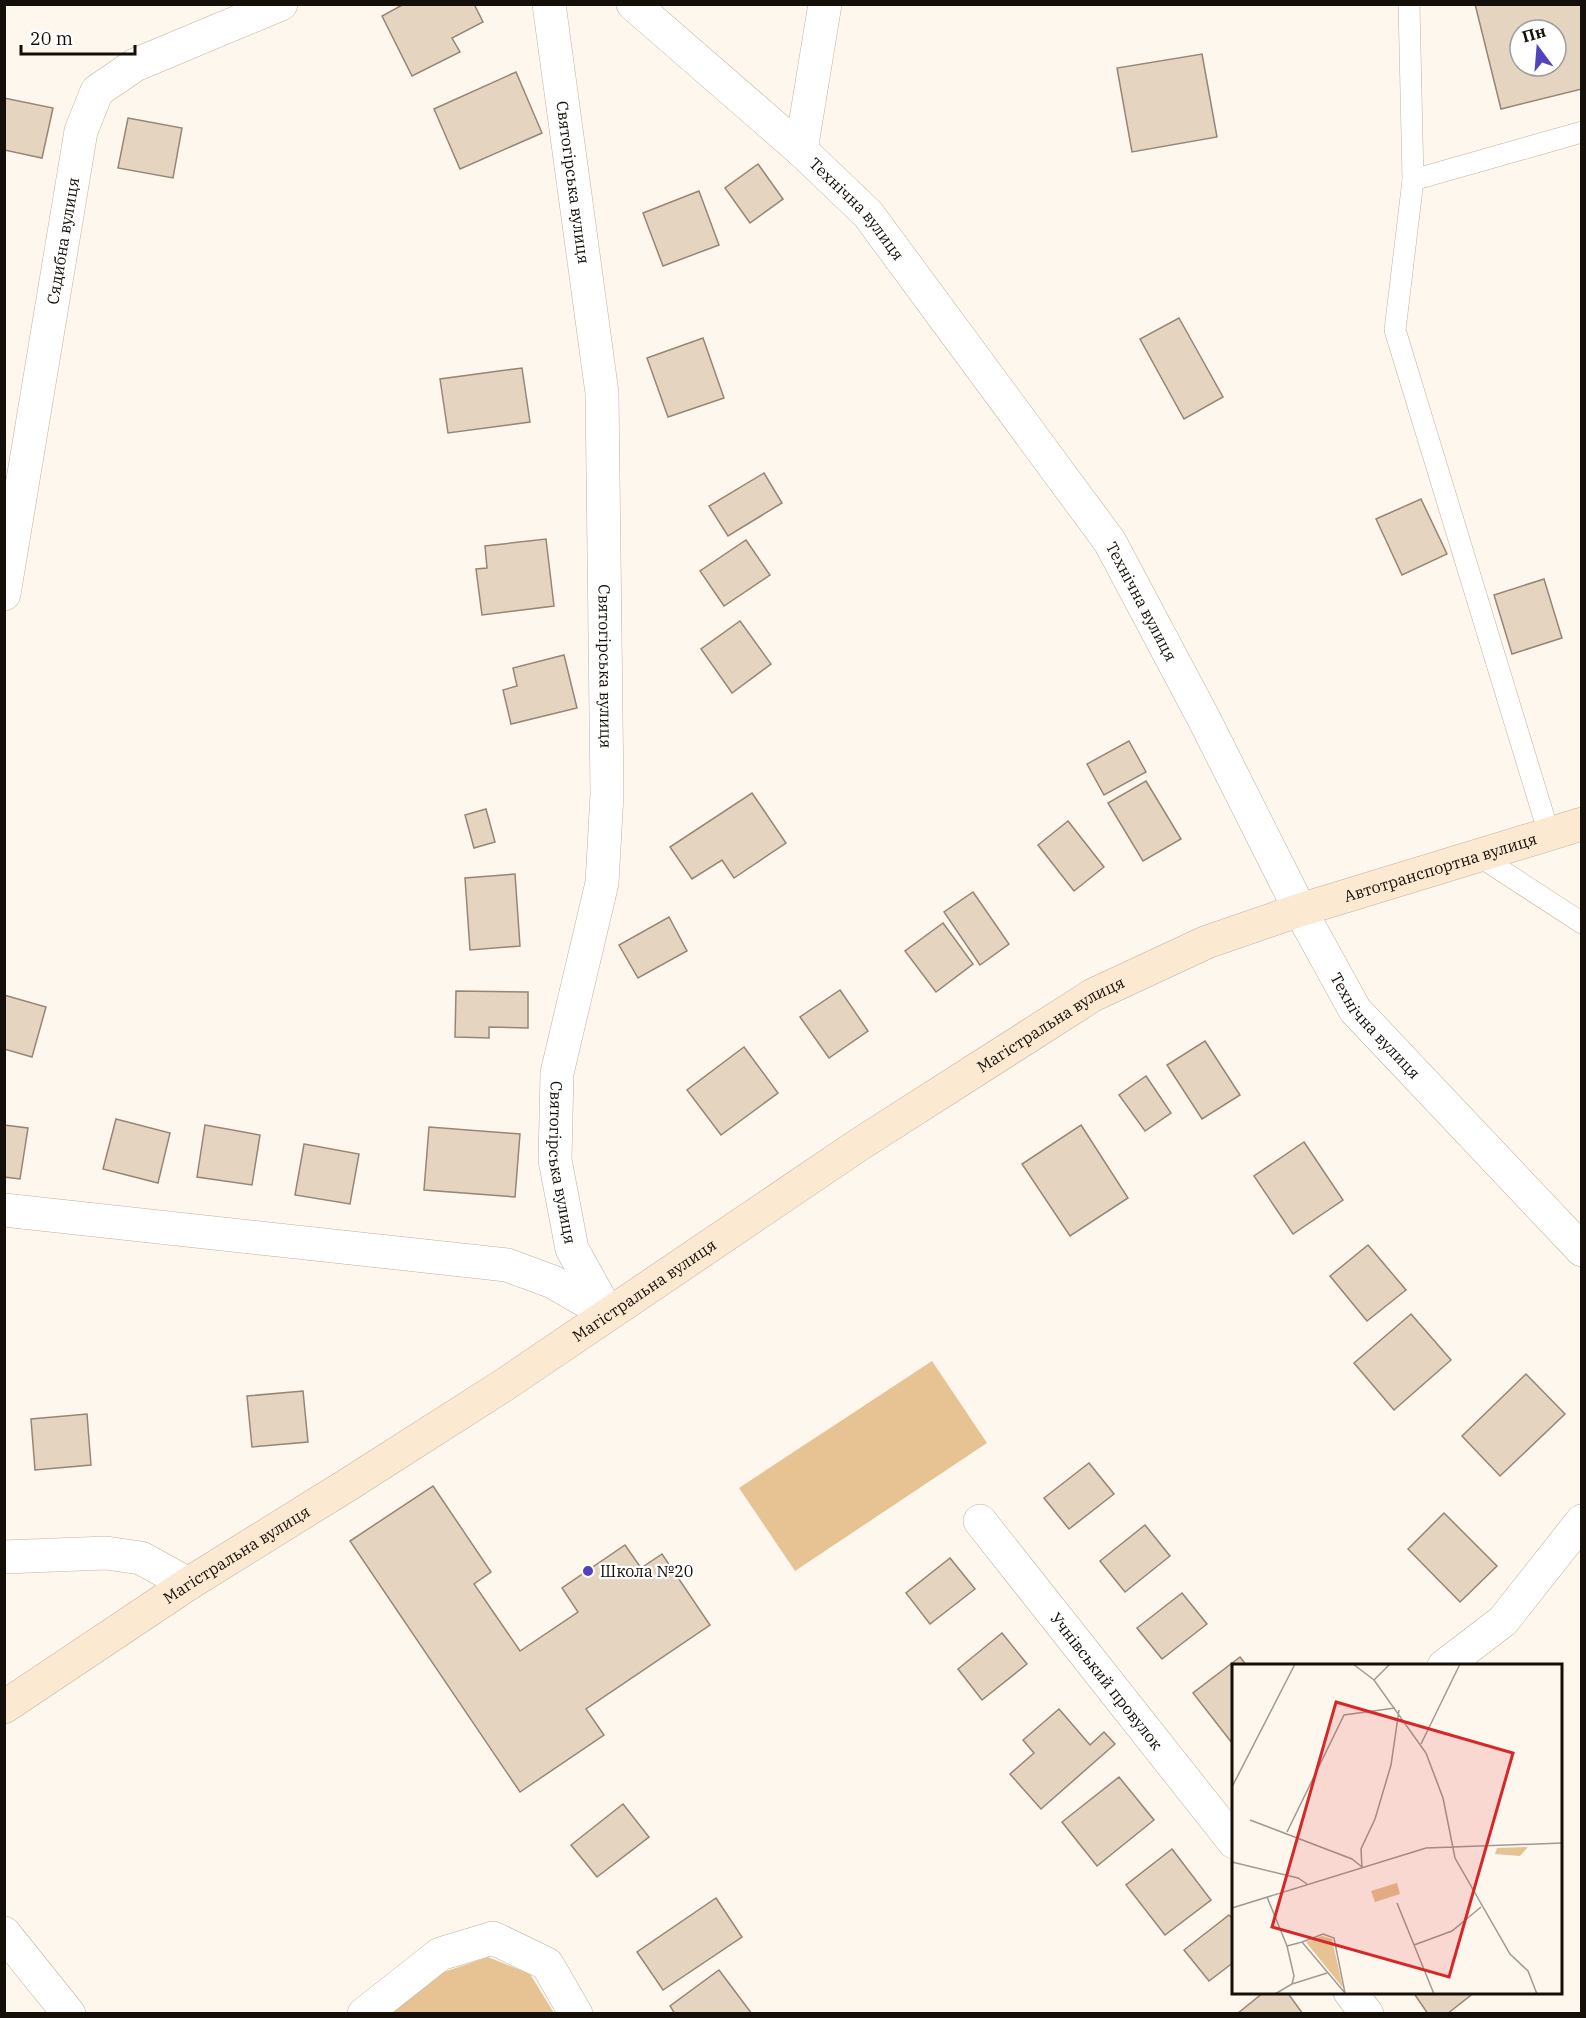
<svg xmlns="http://www.w3.org/2000/svg" width="1586" height="2018" viewBox="0 0 1586 2018" font-family="'IBM Plex Serif',serif">
	<style>
		.green { fill: #e7c293 }
		.building { fill: #e5d4c0; stroke: #968673; stroke-width: 1.5; fill-rule: evenodd }
		.lines { fill: none; stroke-linecap: round; stroke-linejoin: round }
		.lane-casing { stroke: #c1b19d; stroke-width: 22 }
		.street-casing { stroke: #c1b19d; stroke-width: 34 }
		.secondary-casing { stroke: #c1b19d; stroke-width: 34 }
		.lane { stroke: #fff; stroke-width: 21 }
		.street { stroke: #fff; stroke-width: 33 }
		.secondary { stroke: #fbe9d1; stroke-width: 33 }
		.poi-dot { fill: #5243bb; stroke: #fff; stroke-width: 2 }
		.labels { text-anchor: middle; dominant-baseline: central; stroke-width: 4.5; stroke-linejoin: round; paint-order: stroke }
		.street-label { font-size: 16px; fill: #140f08; stroke: #fff }
		.poi-label { font-size: 16px; fill: #140f08; stroke: #fff; text-anchor: start }
		.inset-road { fill: none; stroke: #a09a92; stroke-width: 1.5 }
		.view { fill: #d62828; fill-opacity: 0.15; stroke: #d62828; stroke-width: 3 }
		.inset-edge { fill: none; stroke: #140f08; stroke-width: 3 }
	</style>
	<rect width="100%" height="100%" fill="#fef7ee"/>
	<g class="green">
		<path d="M932 1361 987 1443 795 1571 739 1488Z"/>
		<path d="M488 1957 530 1974 554 2013 388 2014 438 1974Z"/>
	</g>
	<g class="building">
		<path d="M404 4H474L483 22 452 38 460 52 412 76 382 16Z"/>
		<path d="M1475 4H1582V89L1501 109ZM1520 30H1556V66H1520Z"/>
		<path d="M1202 54 1217 137 1132 152 1117 68Z"/>
		<path d="M516 72 542 133 460 169 434 109Z"/>
		<path d="M4 98 53 108 42 158 4 150Z"/>
		<path d="M128 118 182 128 173 178 118 168Z"/>
		<path d="M758 164 783 199 750 223 725 188Z"/>
		<path d="M699 191 719 245 663 266 643 213Z"/>
		<path d="M1179 318 1223 397 1184 419 1140 339Z"/>
		<path d="M703 338 724 398 668 417 647 358Z"/>
		<path d="M522 368 530 422 448 433 440 379Z"/>
		<path d="M764 473 782 503 728 536 709 506Z"/>
		<path d="M1421 499 1447 554 1402 575 1376 519Z"/>
		<path d="M546 539 554 606 482 615 476 569 487 568 485 546Z"/>
		<path d="M746 540 770 575 724 606 700 571Z"/>
		<path d="M1544 579 1562 638 1512 654 1494 595Z"/>
		<path d="M740 621 771 664 732 693 701 649Z"/>
		<path d="M564 655 577 708 511 724 503 690 517 686 513 668Z"/>
		<path d="M1129 741 1146 772 1104 795 1087 764Z"/>
		<path d="M1146 781 1181 839 1143 861 1108 803Z"/>
		<path d="M752 793 786 843 734 878 722 860 692 879 670 847Z"/>
		<path d="M486 809 495 842 474 848 465 815Z"/>
		<path d="M1068 821 1104 867 1074 891 1038 845Z"/>
		<path d="M515 874 520 946 470 950 465 878Z"/>
		<path d="M973 892 1009 944 980 965 944 912Z"/>
		<path d="M669 917 687 951 638 978 619 945Z"/>
		<path d="M943 923 973 964 936 992 905 951Z"/>
		<path d="M840 990 868 1031 829 1058 800 1017Z"/>
		<path d="M456 991 528 992V1028L489 1027V1038L455 1037Z"/>
		<path d="M4 995 46 1007 32 1057 4 1049Z"/>
		<path d="M1205 1041 1240 1095 1202 1119 1167 1065Z"/>
		<path d="M744 1047 778 1093 721 1135 687 1090Z"/>
		<path d="M1146 1076 1171 1113 1145 1131 1119 1095Z"/>
		<path d="M116 1119 170 1133 158 1183 103 1169Z"/>
		<path d="M4 1125 28 1128 20 1179 4 1177Z"/>
		<path d="M205 1125 260 1135 252 1185 197 1177Z"/>
		<path d="M1081 1125 1128 1198 1070 1236 1022 1164Z"/>
		<path d="M429 1127 520 1134 515 1197 424 1190Z"/>
		<path d="M1304 1142 1343 1200 1293 1234 1254 1176Z"/>
		<path d="M304 1144 359 1154 350 1204 295 1195Z"/>
		<path d="M1368 1245 1406 1290 1367 1321 1330 1276Z"/>
		<path d="M1411 1314 1451 1360 1394 1410 1354 1363Z"/>
		<path d="M1526 1374 1565 1414 1500 1476 1462 1436Z"/>
		<path d="M303 1391 308 1442 252 1447 247 1396Z"/>
		<path d="M87 1414 91 1465 35 1470 31 1419Z"/>
		<path d="M1089 1463 1114 1494 1069 1529 1044 1498Z"/>
		<path d="M433 1486 491 1572 474 1584 520 1651 578 1612 562 1588 625 1545 641 1568 662 1554 710 1625 586 1709 604 1735 520 1792 350 1541Z"/>
		<path d="M1444 1513 1497 1566 1460 1602 1408 1549Z"/>
		<path d="M1145 1525 1170 1556 1125 1592 1100 1561Z"/>
		<path d="M950 1558 975 1589 930 1624 906 1593Z"/>
		<path d="M1182 1593 1207 1624 1162 1659 1137 1628Z"/>
		<path d="M1002 1633 1027 1664 982 1700 958 1669Z"/>
		<path d="M1240 1657 1247 1666H1234V1742L1232 1743 1193 1693Z"/>
		<path d="M1059 1709 1090 1745 1104 1732 1115 1744 1041 1809 1010 1774 1034 1753 1023 1740Z"/>
		<path d="M1119 1777 1154 1820 1097 1866 1062 1822Z"/>
		<path d="M623 1804 649 1837 597 1877 571 1845Z"/>
		<path d="M1172 1849 1211 1900 1165 1935 1126 1885Z"/>
		<path d="M716 1898 742 1937 663 1990 637 1952Z"/>
		<path d="M1229 1915 1234 1920V1962L1209 1981 1184 1950Z"/>
		<path d="M719 1970 752 2014H675L670 2006Z"/>
		<path d="M1264 1992H1287L1303 2014H1237Z"/>
		<path d="M1413 1992H1475L1447 2014H1428Z"/>
	</g>
	<g class="lines">
		<g class="lane-casing">
			<g id="lane">
				<path d="M1409 4 1413 180 1395 330 1549 834"/>
				<path d="M1413 180 1582 132"/>
				<path d="M1479 856 1582 923"/>
			</g>
		</g>
		<g class="street-casing">
			<g id="street">
				<path id="s1" d="M549 4 602 393 607 794 602 883 557 1073 555 1160 572 1249 608 1314"/>
				<path id="s2" d="M633 4 801 150 868 214 1110 542 1204 719 1300 910 1355 1010 1582 1250"/>
				<path d="M801 150 825 4"/>
				<path id="s3" d="M4 594 81 131 97 91 135 65 281 4"/>
				<path d="M4 1210 507 1265 553 1282 608 1314"/>
				<path id="s4" d="M980 1521 1234 1842"/>
				<path d="M4 1557 106 1553 141 1558 188 1584"/>
				<path d="M1444 1666 1503 1621 1582 1521"/>
				<path d="M4 1933 69 2014"/>
				<path d="M1350 1992 1367 2014"/>
				<path d="M364 2014 440 1954 493 1938 547 1964 576 2014"/>
			</g>
		</g>
		<g class="secondary-casing">
			<g id="secondary">
				<path id="s5" d="M4 1707 188 1584 349 1484 504 1385 860 1144 1093 995 1207 942 1300 910 1582 824"/>
			</g>
		</g>
		<use href="#lane" class="lane"/>
		<use href="#street" class="street"/>
		<use href="#secondary" class="secondary"/>
	</g>
	<circle class="poi-dot" cx="588" cy="1571" r="6"/>
	<g class="labels">
		<g class="street-label">
			<text stroke="none"><textPath href="#s1" startOffset="180">Святогірська вулиця</textPath></text>
			<text stroke="none"><textPath href="#s2" startOffset="304">Технічна вулиця</textPath></text>
			<text stroke="none"><textPath href="#s3" startOffset="358">Сядибна вулиця</textPath></text>
			<text stroke="none"><textPath href="#s2" startOffset="790">Технічна вулиця</textPath></text>
			<text stroke="none"><textPath href="#s1" startOffset="666">Святогірська вулиця</textPath></text>
			<text stroke="none"><textPath href="#s5" startOffset="1672">Автотранспортна вулиця</textPath></text>
			<text stroke="none"><textPath href="#s2" startOffset="1276">Технічна вулиця</textPath></text>
			<text stroke="none"><textPath href="#s5" startOffset="1250">Магістральна вулиця</textPath></text>
			<text stroke="none"><textPath href="#s1" startOffset="1168">Святогірська вулиця</textPath></text>
			<text stroke="none"><textPath href="#s5" startOffset="764">Магістральна вулиця</textPath></text>
			<text stroke="none"><textPath href="#s5" startOffset="278">Магістральна вулиця</textPath></text>
			<text stroke="none"><textPath href="#s4" startOffset="204">Учнівський провулок</textPath></text>
		</g>
		<g class="poi-label">
			<text x="600" y="1571">Школа №20</text>
		</g>
	</g>
	<g transform="translate(1232 1664)">
		<rect width="330" height="330" fill="#fef7ee"/>
		<path d="M296 183 288 192 263 190 265 184ZM165 219 168 230 143 238 139 227ZM90 272 100 275 111 324 74 278Z" fill="#e7c293"/>
		<path class="inset-road" d="M121 0 142 16 194 89 211 134 223 194 278 290 296 307 305 330M142 16 158 0M189 80 228 0M0 123 63 0M18 156 120 195 130 203M55 168 112 51 163 44M0 198 66 214 75 220M130 204 129 185 143 155 159 101 167 46M35 233 55 282 62 312 60 320 43 330M165 239 202 330M0 244 194 184 330 179M70 278 91 270 102 274 113 329M182 281 220 267 249 243M55 282 70 278 113 329M60 320 95 309"/>
		<path class="view" d="M104 38 281 89 217 313 40 263Z"/>
		<rect width="330" height="330" class="inset-edge"/>
	</g>
	<rect width="1586" height="2018" fill="none" stroke="#140f08" stroke-width="12"/>
	<g transform="translate(1538 48) rotate(344)"><circle r="28" fill="#ffffff" stroke="#a19f9c" stroke-width="1.5"/>
	<path d="M0-4.5L10 22L0 15L-10 22Z" fill="#5243bb"/>
	<text y="-9" font-size="16" font-weight="bold" text-anchor="middle" fill="#140f08">Пн</text>
	</g>
	<path d="M21 45v9h114v-9" fill="none" stroke="#140f08" stroke-width="3"/>
	<text x="30" y="45" font-size="18" fill="#140f08" stroke="#ffffff" stroke-width="4.5" paint-order="stroke">20 m</text>
</svg>
